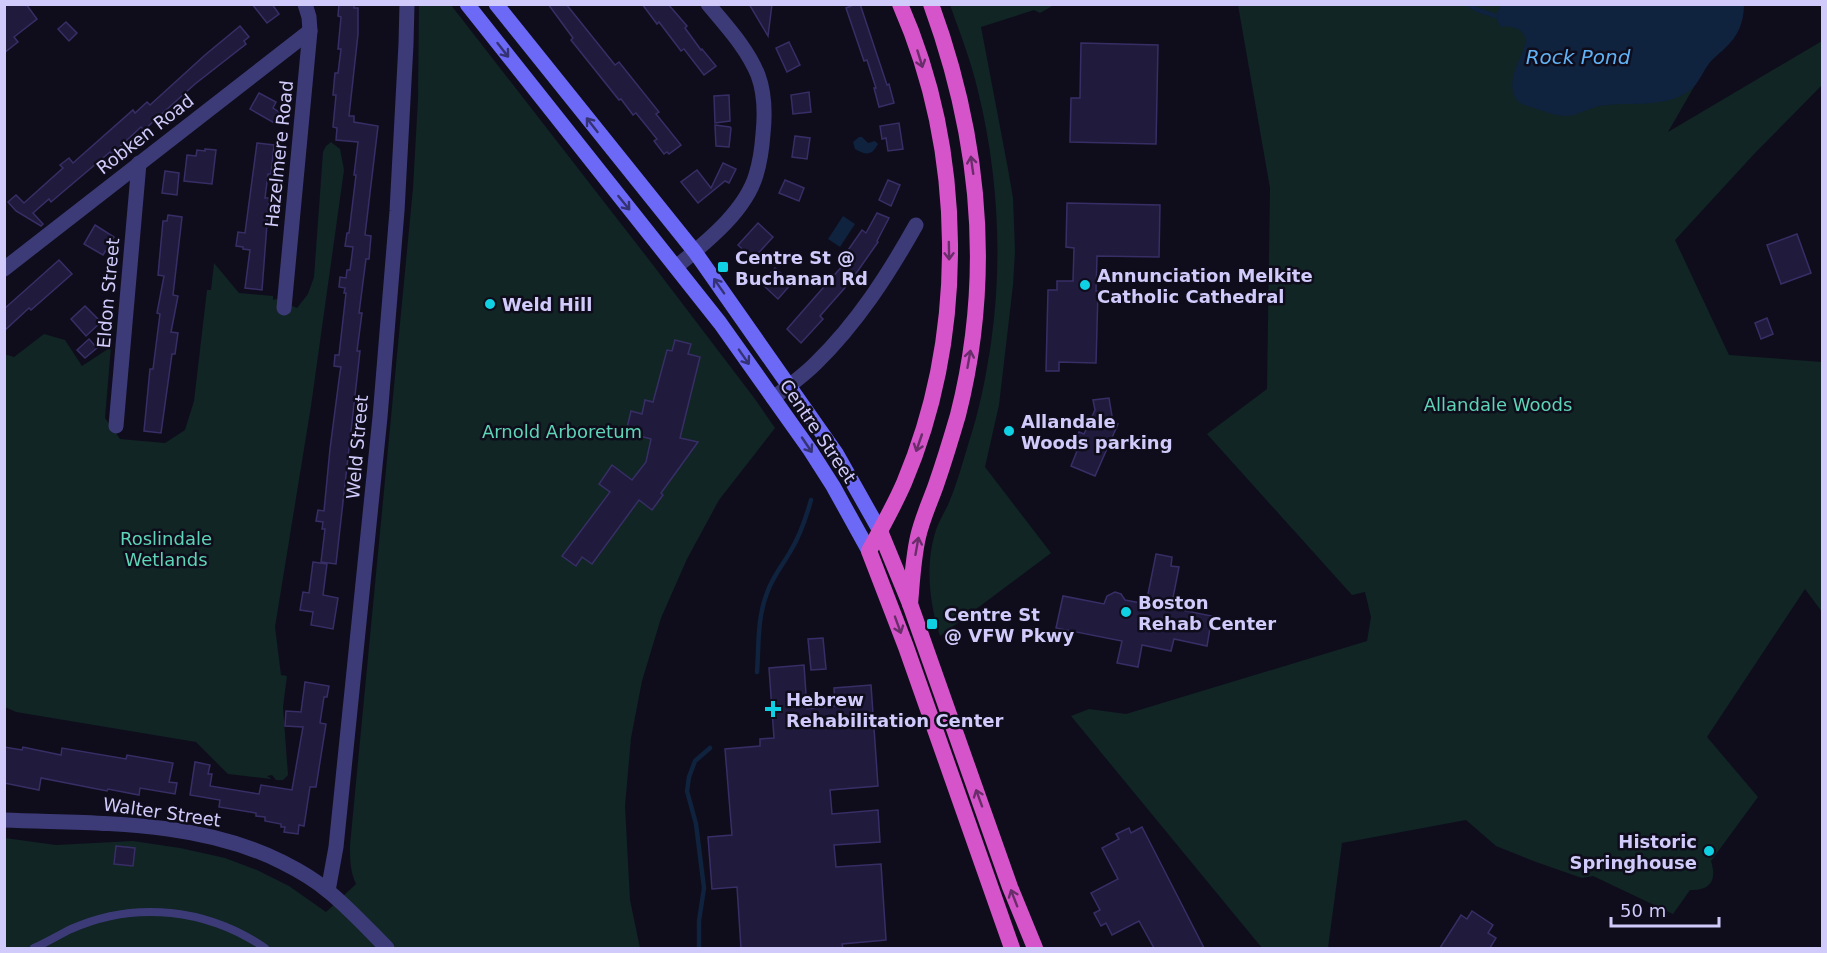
<svg xmlns="http://www.w3.org/2000/svg" width="1827" height="953" viewBox="0 0 1827 953" font-family="'DejaVu Sans',sans-serif">
	<style>
		.green { fill: #102524 }
		.water { fill: #0f223e }
		.lines { fill: none; stroke-linecap: round; stroke-linejoin: round }
		.stream { stroke: #0f223e; stroke-width: 4.5 }
		.building { fill: #201a3c; stroke: #382e66; stroke-width: 1.5 }
		.service { stroke: #3c3b78; stroke-width: 8 }
		.minor { stroke: #3c3b78; stroke-width: 15 }
		.tertiary { stroke: #3c3b78; stroke-width: 15 }
		.secondary { stroke: #6b69f5; stroke-width: 15 }
		.trunk { stroke: #d654ca; stroke-width: 16 }
		.oneway { stroke: #343273 }
		.oneway2 { stroke: #692d6a }
		.poi-dot { fill: #10d1e3; stroke: #0f0d1c; stroke-width: 2 }
		.labels { text-anchor: middle; dominant-baseline: central; stroke-width: 5; stroke-linejoin: round; paint-order: stroke }
		.street-label { font-size: 18px; fill: #d0cbfb; stroke: #0f0d1c }
		.poi-label { font-size: 18px; font-weight: bold; fill: #d0cbfb; stroke: #0f0d1c; text-anchor: start }
		.park-label { font-size: 18px; fill: #5dd5b6; stroke: #0f0d1c }
		.water-label { font-size: 20px; font-style: italic; fill: #60b2f4; stroke: #0f0d1c }
	</style>
	<rect width="100%" height="100%" fill="#0f0d1c"/>
	<g class="green">
		<path d="M419 5H451L653 265 755 399 775 428 719 500 687 559 661 618 642 681 631 738 625 806 630 900 640 948H5V838L56 845 133 841 180 848 225 858 257 870 289 886 326 912 356 884C350 871 350 859 350 845L413 188 418 99Z"/>
		<path d="M950 5H1054L1040 13 1034 10 981 27 1008 169 1013 198 1015 251 1013 285 999 405 985 467 1051 553 940 636C929 603 925 563 936 530 939 521 944 513 948 505 956 486 962 465 968 445 979 412 986 377 991 343 1003 260 998 172 978 91 971 61 960 33 950 5Z"/>
		<path d="M1238 5H1741L1668 132 1822 41V85L1755 153 1675 240 1729 355 1822 362V612L1805 589 1707 737 1758 797 1711 861C1717 880 1711 891 1690 890L1673 914 1593 876 1582 878 1536 862 1496 846 1466 820 1342 843 1328 948H1262L1071 716 1089 709 1126 714 1367 641 1371 617 1365 592 1352 595 1207 434 1267 389 1270 188Z"/>
		<path d="M331 142 340 149 344 170 311 406 275 627 281 675 287 676 283 707 288 775 283 780H276L272 775 267 776 272 779 228 774 196 742 16 712 5 707 4 354 14 357 44 334 65 340 82 366 111 347 105 418 120 439 165 443 185 430 194 401 207 290H211L214 263 239 293 273 296V300L276 299 297 308 308 294 314 277 323 152 326 146Z"/>
	</g>
	<g class="water">
		<path d="M1501 4 1513 6 1624 4 1625 6 1629 4 1744 5C1744 22 1738 37 1724 49 1719 54 1712 59 1708 65 1701 75 1697 87 1686 93 1659 109 1629 101 1600 106 1589 108 1577 116 1565 116 1555 116 1544 111 1534 108 1527 106 1518 104 1515 97 1506 79 1521 60 1525 44 1528 29 1511 25 1500 27L1496 16Z"/>
		<path d="M859 137H862L868 143 875 141 878 144C872 155 867 156 855 149L853 142Z"/>
		<path d="M843 216 855 224 840 247 828 239Z"/>
	</g>
	<g class="lines">
		<g class="stream">
			<path d="M1467 4 1478 10 1496 16"/>
			<path d="M757 672C759 645 757 619 767 593 772 578 782 566 790 552 800 536 806 518 811 500"/>
			<path d="M699 948V921L704 888 696 824 687 791 689 777 695 761 710 748"/>
		</g>
	</g>
	<g class="building">
		<path d="M4 4H26L37 19 14 37 18 42 4 53Z"/>
		<path d="M252 4H272L279 14 267 23Z"/>
		<path d="M339 4H354V8H358V34L349 116H354V122L378 126 365 235 371 236 369 259H366L359 313H362L357 351H360L336 564 321 562 325 529H322L323 522 316 521 318 510 324 511 330 449 340 372 341 367 334 366 335 355H339L346 293H344L345 288 339 287 340 277 346 278 347 270H350L353 247 345 246 347 233H349L356 175H354L358 142 336 140 337 128 333 127 336 95H333L335 73H338L341 49H338L341 17 338 16Z"/>
		<path d="M548 4H566L615 65 619 62 659 112 656 114 681 145 669 154 667 152 664 154 654 141 657 139 636 113 633 115 621 99 619 100 571 40 573 38Z"/>
		<path d="M642 4H668L687 26 685 28 701 50 702 49 716 66 704 75 684 49 681 51 659 22 657 24Z"/>
		<path d="M749 4H772L768 36Z"/>
		<path d="M856 4H860L887 85 889 84 894 103 879 107 874 88H876L867 60 864 61 846 8Z"/>
		<path d="M66 22 77 33 69 41 58 29Z"/>
		<path d="M240 26 249 37 244 41 246 44 195 84 144 130 141 127 112 154 110 152 51 202 49 199 33 213 43 224 41 226 16 211 8 202 16 195 24 203 63 168 60 165 69 158 73 163 133 110 135 113 147 102 150 105 205 55Z"/>
		<path d="M789 42 800 65 787 72 776 48Z"/>
		<path d="M1081 43 1158 45 1156 144 1070 142 1071 98H1080Z"/>
		<path d="M809 92 811 112 793 114 791 95Z"/>
		<path d="M259 93 276 102 273 108 282 114 276 124 250 109Z"/>
		<path d="M729 95 730 121 715 123 714 96Z"/>
		<path d="M899 123 903 149 888 151 886 138 882 139 880 126Z"/>
		<path d="M715 125 730 127 731 128 729 147 716 146Z"/>
		<path d="M795 136 810 138 807 159 792 157Z"/>
		<path d="M257 143 274 145 271 174H268L265 198H269L262 290 245 288 250 250 243 249V247L236 246 238 232 245 233Z"/>
		<path d="M205 149 216 150 212 184 184 181 187 155 196 156 197 150 205 151Z"/>
		<path d="M723 163 736 169 729 183 725 181 698 203 681 182 697 170 711 188Z"/>
		<path d="M165 171 179 173 177 195 162 193Z"/>
		<path d="M785 180 804 188 799 201 779 193Z"/>
		<path d="M888 180 900 185 891 206 879 200Z"/>
		<path d="M1067 203 1160 205 1159 257 1097 256 1096 291H1098L1096 363 1059 362V371H1046L1048 290H1057V281H1073L1074 248 1066 247Z"/>
		<path d="M877 213 889 218 877 241 878 242 850 282 820 316 823 319 801 343 787 329 851 256 846 253 862 230 866 233Z"/>
		<path d="M168 215 182 217 173 295 178 296 171 332 178 333 175 354H172L161 433 144 431 150 369H153L160 314 157 313 164 276 158 275 163 221H167Z"/>
		<path d="M758 223 773 237 753 259 738 245Z"/>
		<path d="M95 225 114 237 103 255 84 244Z"/>
		<path d="M1797 234 1811 273 1781 284 1767 245Z"/>
		<path d="M59 260 72 274 31 310 29 308 4 331V309Z"/>
		<path d="M775 268 792 283 778 299 761 283Z"/>
		<path d="M85 306 101 322 86 336 71 319Z"/>
		<path d="M1767 318 1773 334 1761 339 1755 323Z"/>
		<path d="M89 339 97 348 85 358 77 350Z"/>
		<path d="M675 340 691 344 688 354 700 357 680 438 698 442 661 493 663 495 652 510 639 500 592 564 582 557 576 566 562 556 610 492 599 484 612 465 632 480 646 462 651 439 626 432 631 411 642 414 645 400 653 402 667 350 672 351Z"/>
		<path d="M1109 398 1113 422 1118 424 1095 476 1071 466 1077 451 1071 449 1079 432 1084 434 1095 410 1093 400Z"/>
		<path d="M1156 554 1172 557 1171 566 1179 567 1171 608 1212 616 1207 646 1174 639 1171 651 1142 645 1138 667 1117 663 1122 641 1056 628 1063 596 1104 604 1107 596 1115 592 1121 594 1125 600 1146 604Z"/>
		<path d="M313 562 327 564 323 595 338 598 333 629 311 625 313 612 300 610 303 592 309 593Z"/>
		<path d="M823 638 826 669 811 670 808 639Z"/>
		<path d="M804 665 807 709 835 706 834 688 871 685 878 786 830 790 832 814 878 810 880 842 834 845 836 867 881 864 886 940 842 944 843 948H741L737 887 712 889 708 837 732 835 725 749 760 746V739L774 738 769 668Z"/>
		<path d="M305 682 329 686 327 697H324L320 723 326 724 316 787H310L304 826 299 825 298 834 284 832 285 827H281V824L265 821V817L256 816V813L219 807 220 800 190 795 195 762 210 765 208 774H212L210 786 259 794 261 785 292 790 303 727 285 726 286 711 301 712Z"/>
		<path d="M4 747 22 750 23 747 61 755 62 748 126 759 127 755 173 763 169 782 177 783 175 794 140 788 139 795 108 789 107 791 41 778 39 790 4 783Z"/>
		<path d="M1142 827 1204 948H1154L1139 921 1112 935 1106 923 1101 926 1094 913 1100 910 1091 893 1118 879 1102 848 1119 839 1116 834 1129 828 1131 833Z"/>
		<path d="M116 846 135 848 133 866 114 864Z"/>
		<path d="M1472 911 1493 925 1488 933 1496 938 1490 948H1440L1461 915 1467 919Z"/>
	</g>
	<g class="lines">
		<path class="service" d="M34 948C47 942 59 935 71 929 136 900 208 909 265 948"/>
		<g class="minor">
			<path d="M676 267C705 243 745 212 756 175 760 162 762 148 763 134 765 115 765 94 758 75 747 48 727 27 708 4"/>
			<path d="M4 269 310 31"/>
			<path d="M284 308 310 31 309 17 305 4"/>
			<path d="M773 398C788 387 803 376 816 363 857 323 888 275 916 225"/>
			<path d="M116 426 139 163"/>
		</g>
		<g class="tertiary">
			<path d="M4 820C98 824 196 819 282 862 298 870 314 879 328 891 349 908 368 929 387 948"/>
			<path d="M328 891 336 847 380 417 397 211 406 44 407 4"/>
		</g>
		<g class="secondary">
			<path d="M467 4 720 323 810 450 833 486 869 551"/>
			<path d="M496 4 695 252 836 453 880 531"/>
		</g>
		<g class="trunk">
			<path d="M900 4C965 152 967 334 904 483 894 506 881 529 869 551L906 647 1012 948"/>
			<path d="M880 531 910 604 1010 887 1035 948"/>
			<path d="M910 604C912 582 913 559 918 537 922 519 930 502 936 485 944 462 951 439 958 415 993 277 980 138 931 4"/>
		</g>
	</g>
	<defs><path id="oneway-shaft" d="M-6 0H5M1.5-3L5.5 0L1.5 3" fill="none" stroke-width="1.6" stroke-linecap="round" stroke-linejoin="round" transform="scale(1.5)"/></defs>
	<g class="oneway">
		<use href="#oneway-shaft" transform="translate(503 50) rotate(52)"/>
		<use href="#oneway-shaft" transform="translate(592 125) rotate(-128)"/>
		<use href="#oneway-shaft" transform="translate(624 203) rotate(51)"/>
		<use href="#oneway-shaft" transform="translate(719 286) rotate(-125)"/>
		<use href="#oneway-shaft" transform="translate(744 357) rotate(55)"/>
		<use href="#oneway-shaft" transform="translate(807 445) rotate(56)"/>
	</g>
	<g class="oneway2">
		<use href="#oneway-shaft" transform="translate(920 59) rotate(73)"/>
		<use href="#oneway-shaft" transform="translate(972 165) rotate(-98)"/>
		<use href="#oneway-shaft" transform="translate(949 251) rotate(89)"/>
		<use href="#oneway-shaft" transform="translate(969 359) rotate(-80)"/>
		<use href="#oneway-shaft" transform="translate(919 443) rotate(109)"/>
		<use href="#oneway-shaft" transform="translate(917 546) rotate(-80)"/>
		<use href="#oneway-shaft" transform="translate(898 625) rotate(70)"/>
		<use href="#oneway-shaft" transform="translate(979 798) rotate(-110)"/>
		<use href="#oneway-shaft" transform="translate(1014 898) rotate(-111)"/>
	</g>
	<g class="poi-dot">
		<rect x="717" y="261" width="12" height="12" rx="3"/>
		<circle cx="1085" cy="285" r="6"/>
		<circle cx="490" cy="304" r="6"/>
		<circle cx="1009" cy="431" r="6"/>
		<circle cx="1126" cy="612" r="6"/>
		<rect x="926" y="618" width="12" height="12" rx="3"/>
		<path d="M770 700h6v6h6v6h-6v6h-6v-6h-6v-6h6z"/>
		<circle cx="1709" cy="851" r="6"/>
	</g>
	<g class="labels">
		<g class="street-label">
			<text transform="translate(145 134) rotate(-38)">Robken Road</text>
			<text transform="translate(279 154) rotate(-84)">Hazelmere Road</text>
			<text transform="translate(108 293) rotate(-85)">Eldon Street</text>
			<text transform="translate(818 431) rotate(56)">Centre Street</text>
			<text transform="translate(357 447) rotate(-85)">Weld Street</text>
			<text transform="translate(162 812) rotate(8)">Walter Street</text>
		</g>
		<g class="poi-label">
			<text x="735" y="257">Centre St @<tspan x="735" dy="21">Buchanan Rd</tspan></text>
			<text x="1097" y="275">Annunciation Melkite<tspan x="1097" dy="21">Catholic Cathedral</tspan></text>
			<text x="502" y="304">Weld Hill</text>
			<text x="1021" y="421">Allandale<tspan x="1021" dy="21">Woods parking</tspan></text>
			<text x="1138" y="602">Boston<tspan x="1138" dy="21">Rehab Center</tspan></text>
			<text x="944" y="614">Centre St<tspan x="944" dy="21">@ VFW Pkwy</tspan></text>
			<text x="786" y="699">Hebrew<tspan x="786" dy="21">Rehabilitation Center</tspan></text>
			<text x="1697" y="841" text-anchor="end">Historic<tspan x="1697" dy="21">Springhouse</tspan></text>
		</g>
		<g class="park-label">
			<text x="1498" y="404">Allandale Woods</text>
			<text x="562" y="431">Arnold Arboretum</text>
			<text x="166" y="538">Roslindale<tspan x="166" dy="21">Wetlands</tspan></text>
		</g>
		<g class="water-label">
			<text x="1578" y="57">Rock Pond</text>
		</g>
	</g>
	<rect width="1827" height="953" fill="none" stroke="#d0cbfb" stroke-width="12"/>
	<path d="M1611 917v9h108v-9" fill="none" stroke="#d0cbfb" stroke-width="3"/>
	<text x="1620" y="917" font-size="18" fill="#d0cbfb" stroke="#0f0d1c" stroke-width="4.5" paint-order="stroke">50 m</text>
</svg>
